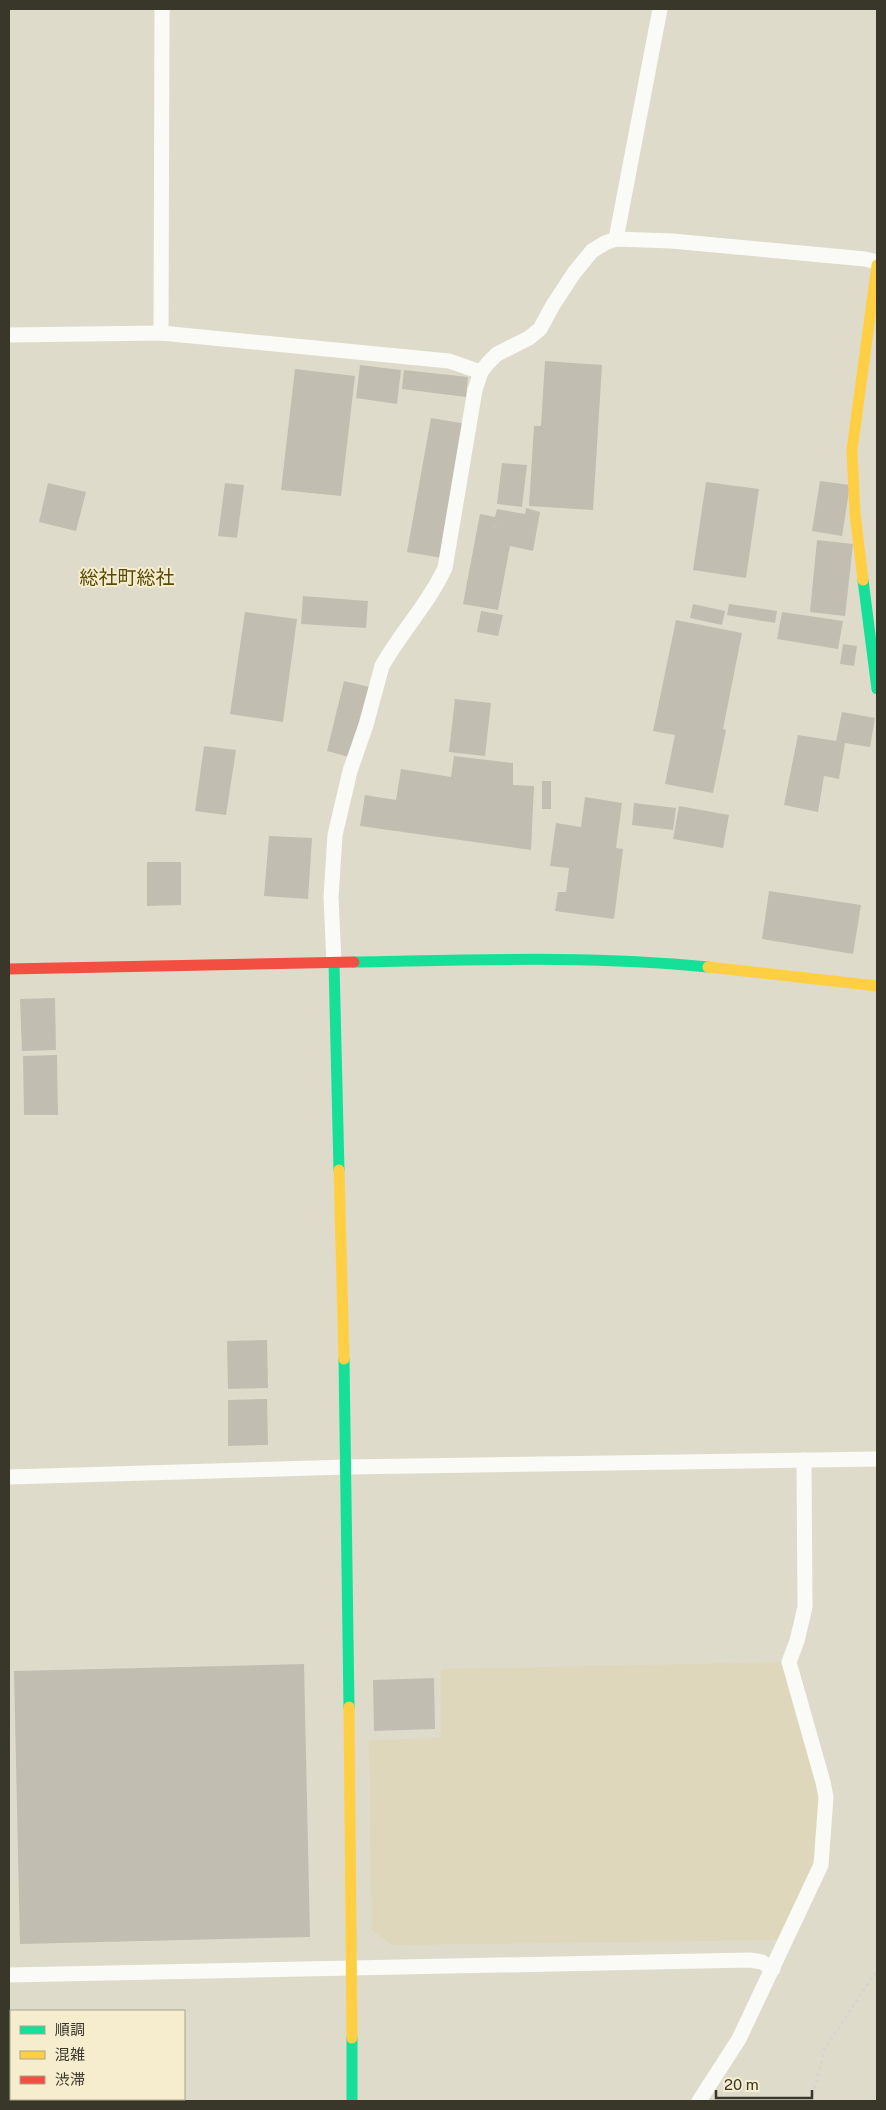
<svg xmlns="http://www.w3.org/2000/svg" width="886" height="2110" viewBox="0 0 886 2110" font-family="'Public Sans','Noto Sans JP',sans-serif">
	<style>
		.built { fill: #dfd7bb }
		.building { fill: #c1beb1 }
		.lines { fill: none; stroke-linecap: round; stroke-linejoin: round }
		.path { stroke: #d6d4d0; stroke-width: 3; stroke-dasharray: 2.5 4; stroke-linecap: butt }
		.lane { stroke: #fafaf7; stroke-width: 15 }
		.fast { stroke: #16e098; stroke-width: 11 }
		.slow { stroke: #ffcf43; stroke-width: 11 }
		.jam { stroke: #f24e42; stroke-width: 11 }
		.labels { text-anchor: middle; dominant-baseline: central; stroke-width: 4; stroke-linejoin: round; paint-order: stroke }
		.quarter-label { font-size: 19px; fill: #594a0a; stroke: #f6edce }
	</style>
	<rect width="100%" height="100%" fill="#dfdbca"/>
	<path class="built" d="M783 1662 821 1799 817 1853 779 1940 392 1945 371 1930 369 1740 441 1738V1669Z"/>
	<g class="building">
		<path d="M545 361 602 365 593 510 529 506 534 426H541Z"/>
		<path d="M360 365 401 370 397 404 356 398Z"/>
		<path d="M295 369 355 376 341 496 281 490Z"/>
		<path d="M404 370 468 377 466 397 402 389Z"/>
		<path d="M431 418 467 424 442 558 407 552Z"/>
		<path d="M502 463 527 465 522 507 497 504Z"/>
		<path d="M820 481 850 485 842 536 812 531Z"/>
		<path d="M706 482 759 489 746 578 693 570Z"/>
		<path d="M48 483 86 492 76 531 39 522Z"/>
		<path d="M225 483 244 485 237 538 218 536Z"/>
		<path d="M526 508 540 512 533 551 510 546 498 610 463 604 478 524 498 527 478 524 480 514 495 517 497 509 525 514Z"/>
		<path d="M817 540 853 544 845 616 810 612Z"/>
		<path d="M303 596 368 601 366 628 301 624Z"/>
		<path d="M693 604 725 611 722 625 690 618Z"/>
		<path d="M729 604 777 611 775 623 727 615Z"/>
		<path d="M481 611 503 615 498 636 477 632Z"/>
		<path d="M245 612 297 619 283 722 230 714Z"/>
		<path d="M782 612 843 621 838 649 777 639Z"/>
		<path d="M676 620 742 633 723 729 726 730 713 793 665 784 675 735 653 731Z"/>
		<path d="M843 644 857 646 854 666 840 664Z"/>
		<path d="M344 681 370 687 353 758 327 751Z"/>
		<path d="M455 699 491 703 485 756 449 752Z"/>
		<path d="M842 712 875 718 870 747 845 743 839 779 824 776 818 812 784 805 798 735 836 741Z"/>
		<path d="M204 746 236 750 226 815 195 811Z"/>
		<path d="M454 756 513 763V785L534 786 531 850 360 826 365 795 396 800 401 769 451 777Z"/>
		<rect x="542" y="781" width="9" height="28"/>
		<path d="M585 797 622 803 616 848 623 849 614 919 555 911 558 892H566L569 868 550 866 556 823 581 827Z"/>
		<path d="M634 803 676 808 673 830 632 825Z"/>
		<path d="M679 806 729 815 723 848 673 839Z"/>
		<path d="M269 836 312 838 308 899 264 896Z"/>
		<path d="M147 862H181V905L147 906Z"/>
		<path d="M769 891 861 905 853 954 762 939Z"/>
		<path d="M55 998 56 1050 22 1051 20 999Z"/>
		<path d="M57 1055 58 1115H24L23 1056Z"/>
		<path d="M267 1340 268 1388 228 1389 227 1341Z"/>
		<path d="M267 1399 268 1445 228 1446V1400Z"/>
		<path d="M304 1664 310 1937 20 1944 14 1671Z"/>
		<path d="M434 1678 435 1729 374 1731 373 1680Z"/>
	</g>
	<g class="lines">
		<path class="path" d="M811 2101 825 2048 877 1970"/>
		<g class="lane">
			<path d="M616 239 660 9"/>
			<path d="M161 333 162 9"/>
			<path d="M9 335 161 333 449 361 481 372"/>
			<path d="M334 963 331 897 335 835 350 771 366 725 382 666C401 632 429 603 445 568L475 390 481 372 488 363 497 354 529 338 540 329 553 305 574 273 592 251 605 243 616 239 672 241 865 259 877 262"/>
			<path d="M9 1477 347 1467 877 1459"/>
			<path d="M9 1975 750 1960 762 1962 773 1969"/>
			<path d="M699 2101 739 2039 821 1865 826 1797 823 1782 789 1662 797 1641 805 1607 804 1460"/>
		</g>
		<g class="fast">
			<path d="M863 580 877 689"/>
			<path d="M354 962C472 960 590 955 708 967"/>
			<path d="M334 963 339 1170"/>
			<path d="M344 1359 349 1707"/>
			<path d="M352 2038V2101"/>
		</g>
		<g class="slow">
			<path d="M863 580 855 513 852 450 877 265"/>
			<path d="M708 967 877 986"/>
			<path d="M339 1170 344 1359"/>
			<path d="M349 1707 352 2038"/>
		</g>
		<path class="jam" d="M9 969 354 962"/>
	</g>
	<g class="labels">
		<g class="quarter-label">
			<text x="127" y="577">総社町総社</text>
		</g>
	</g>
	<rect width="886" height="2110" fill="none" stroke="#39362a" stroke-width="20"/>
	<rect x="10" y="2010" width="175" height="90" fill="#f6edce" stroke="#aaa48c"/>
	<rect x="20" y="2026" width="25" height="8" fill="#16e098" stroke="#aaa48c"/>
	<text x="55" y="2035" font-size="15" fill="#39362a">順調</text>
	<rect x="20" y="2051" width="25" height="8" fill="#ffcf43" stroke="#aaa48c"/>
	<text x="55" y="2060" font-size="15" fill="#39362a">混雑</text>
	<rect x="20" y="2076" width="25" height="8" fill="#f24e42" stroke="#aaa48c"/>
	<text x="55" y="2085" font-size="15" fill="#39362a">渋滞</text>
	<path d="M716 2090v8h96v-8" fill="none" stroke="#39362a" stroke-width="2.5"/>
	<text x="724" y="2090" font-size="15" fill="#39362a" stroke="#f6edce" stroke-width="4" paint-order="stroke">20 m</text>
</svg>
